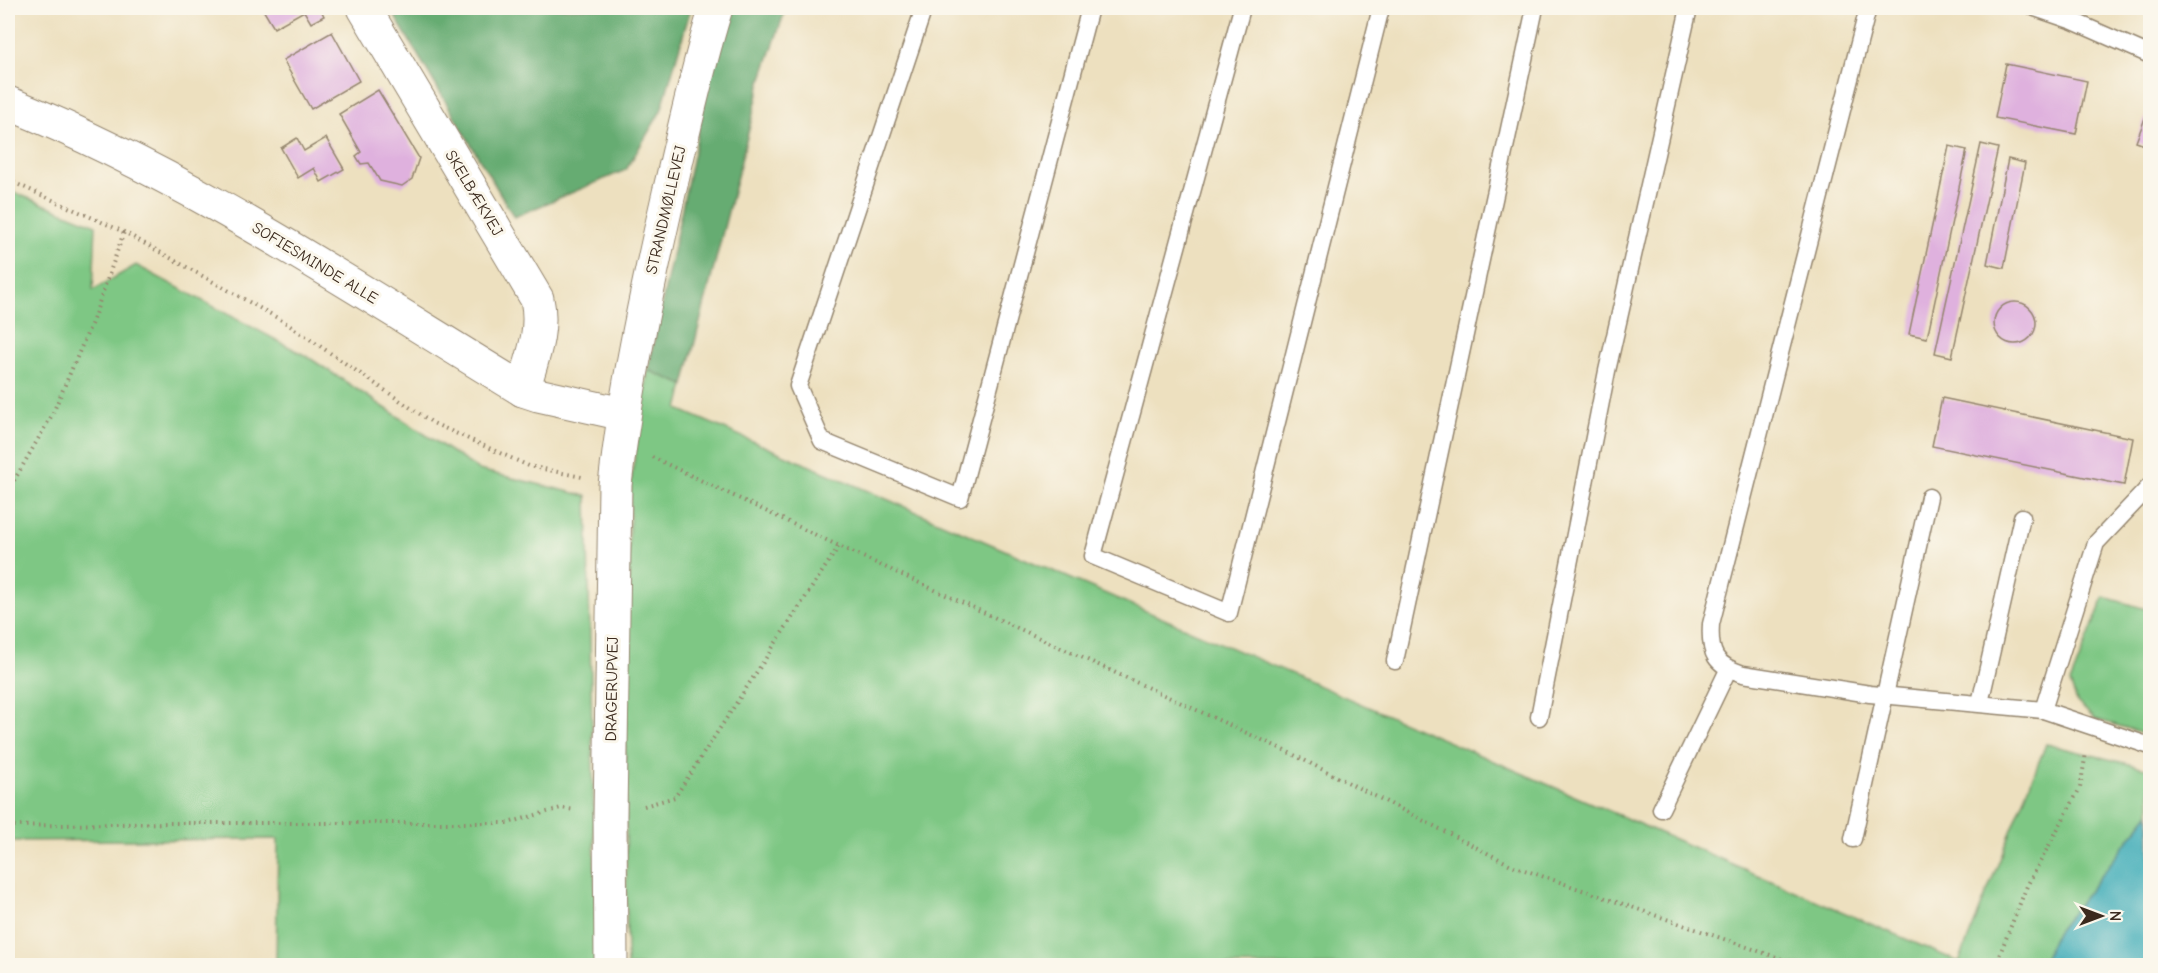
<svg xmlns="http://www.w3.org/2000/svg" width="2158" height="973" viewBox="0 0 2158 973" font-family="'Comic Neue',sans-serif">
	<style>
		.green { fill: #7ec784; stroke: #5c7851; stroke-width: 1.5 }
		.forest { fill: #66ac72; stroke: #506b48; stroke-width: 1.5 }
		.water { fill: #3cacb8; stroke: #3c6b6b; stroke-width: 1.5 }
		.building { fill: #dfb1de }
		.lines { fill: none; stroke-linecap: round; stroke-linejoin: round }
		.lane-casing { stroke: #94856e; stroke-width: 19 }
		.street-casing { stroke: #94856e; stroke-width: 35 }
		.path { stroke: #94856e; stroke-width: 4; stroke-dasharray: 1.5 4.5; stroke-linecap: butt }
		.lane { stroke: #fff; stroke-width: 16 }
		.street { stroke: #fff; stroke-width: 33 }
		.labels { text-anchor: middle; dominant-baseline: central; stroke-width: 6; stroke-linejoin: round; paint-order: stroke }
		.street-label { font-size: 16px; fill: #3b2a1e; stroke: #fbf7ec }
	</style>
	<rect width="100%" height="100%" fill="#fbf7ec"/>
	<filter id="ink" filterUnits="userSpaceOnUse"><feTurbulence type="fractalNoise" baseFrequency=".0167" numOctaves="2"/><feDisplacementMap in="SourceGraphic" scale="12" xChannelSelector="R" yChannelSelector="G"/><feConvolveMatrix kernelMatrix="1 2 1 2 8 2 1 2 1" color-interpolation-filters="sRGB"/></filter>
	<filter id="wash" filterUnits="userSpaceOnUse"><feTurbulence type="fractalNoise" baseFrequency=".008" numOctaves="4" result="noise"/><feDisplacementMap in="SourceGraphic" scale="24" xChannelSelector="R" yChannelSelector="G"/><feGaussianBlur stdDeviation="1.35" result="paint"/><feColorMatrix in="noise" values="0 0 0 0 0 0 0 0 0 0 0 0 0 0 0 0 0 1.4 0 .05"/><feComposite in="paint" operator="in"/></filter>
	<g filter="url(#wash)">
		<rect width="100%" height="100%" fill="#ede0bf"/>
		<g class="green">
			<path d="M8 190 96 225 93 290 136 265 308 357 479 470 587 496 597 965H276L278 839 8 841Z"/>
			<path d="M648 370 684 385 678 409 1959 962 2046 744 2150 769V813L2056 933 2042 965 627 966 625 667 631 481Z"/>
			<path d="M2104 597 2150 610V735L2095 719 2077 702 2070 683Z"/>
		</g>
		<g class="forest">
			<path d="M390 8H691L661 111 626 170 514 217Z"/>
			<path d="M731 8H786L762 78 684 385 648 370 710 75Z"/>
		</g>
		<path class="water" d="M2150 813V965H2042L2056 933Z"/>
		<g id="blocks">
			<g class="building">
				<path d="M262 8H320L324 16 311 23 304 11 274 28Z"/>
				<path d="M332 32 359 81 311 109 283 60Z"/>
				<path d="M2006 64 2087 81 2076 134 1995 118Z"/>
				<path d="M378 90 419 158 412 179 402 186 380 181 369 163 361 164 356 156 361 152 339 114Z"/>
				<path d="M2150 105V147L2136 142Z"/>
				<path d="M297 138 304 151 326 138 344 169 321 182 314 168 298 178 281 148Z"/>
				<path d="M1981 144 1998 148 1952 357 1935 353Z"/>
				<path d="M1949 146 1967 150 1927 338 1909 334Z"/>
				<path d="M2008 159 2025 163 2004 268 1987 264Z"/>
				<circle cx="2015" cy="323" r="21"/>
				<path d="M1942 398 2133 438 2124 485 1932 446Z"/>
			</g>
		</g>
	</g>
	<g filter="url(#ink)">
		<use href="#blocks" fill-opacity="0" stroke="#94856e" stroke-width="1.5"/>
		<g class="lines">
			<g class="lane-casing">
				<g id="lane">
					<path d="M924 8 798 386 822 441 960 498 1090 8"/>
					<path d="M1242 8 1093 556 1229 613 1381 8"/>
					<path d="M1868 8 1711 624C1709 654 1715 665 1743 674L1870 694 2043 710 2150 746"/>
					<path d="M2035 8 2073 21 2150 55"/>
					<path d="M1395 661 1535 8"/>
					<path d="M1980 703 2022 517"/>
					<path d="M2043 710 2096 543 2150 486"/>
					<path d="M1539 717 1607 371 1689 8"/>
					<path d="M1661 809 1728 670"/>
					<path d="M1853 839 1929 497"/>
				</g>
			</g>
			<g class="street-casing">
				<g id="street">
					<path d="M364 8 537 299C544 331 532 359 523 390"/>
					<path d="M8 103C190 177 355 288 523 390L538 395 623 414"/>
					<path d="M611 966 610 816 615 485C626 386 647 290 669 193 684 131 697 68 716 8"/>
				</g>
			</g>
			<g class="path">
				<path d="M8 180 124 232 283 321 433 423 529 466 582 477"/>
				<path d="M652 457 839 546 1284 750 1513 866 1802 966"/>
				<path d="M8 491 52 415 93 320 124 232"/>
				<path d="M644 806 675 797 839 546"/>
				<path d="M8 826 171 823H508L561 808 575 810"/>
				<path d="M1995 966 2027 886 2080 788 2086 753"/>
			</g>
			<use href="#lane" class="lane"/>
			<use href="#street" class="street"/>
		</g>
	</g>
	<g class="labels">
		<g class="street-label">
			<text transform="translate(474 193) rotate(59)">SKELBÆKVEJ</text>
			<text transform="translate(666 210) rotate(-77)">STRANDMØLLEVEJ</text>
			<text transform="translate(315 263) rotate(31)">SOFIESMINDE ALLE</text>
			<text transform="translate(612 689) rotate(-89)">DRAGERUPVEJ</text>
		</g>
	</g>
	<rect width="2158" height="973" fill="none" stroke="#fbf7ec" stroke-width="30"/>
	<g transform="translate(2101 916) rotate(90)" stroke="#fbf7ec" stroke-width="4.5" paint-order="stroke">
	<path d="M0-4.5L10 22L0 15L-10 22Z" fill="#3b2a1e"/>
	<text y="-9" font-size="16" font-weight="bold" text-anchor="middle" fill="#3b2a1e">N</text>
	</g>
</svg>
